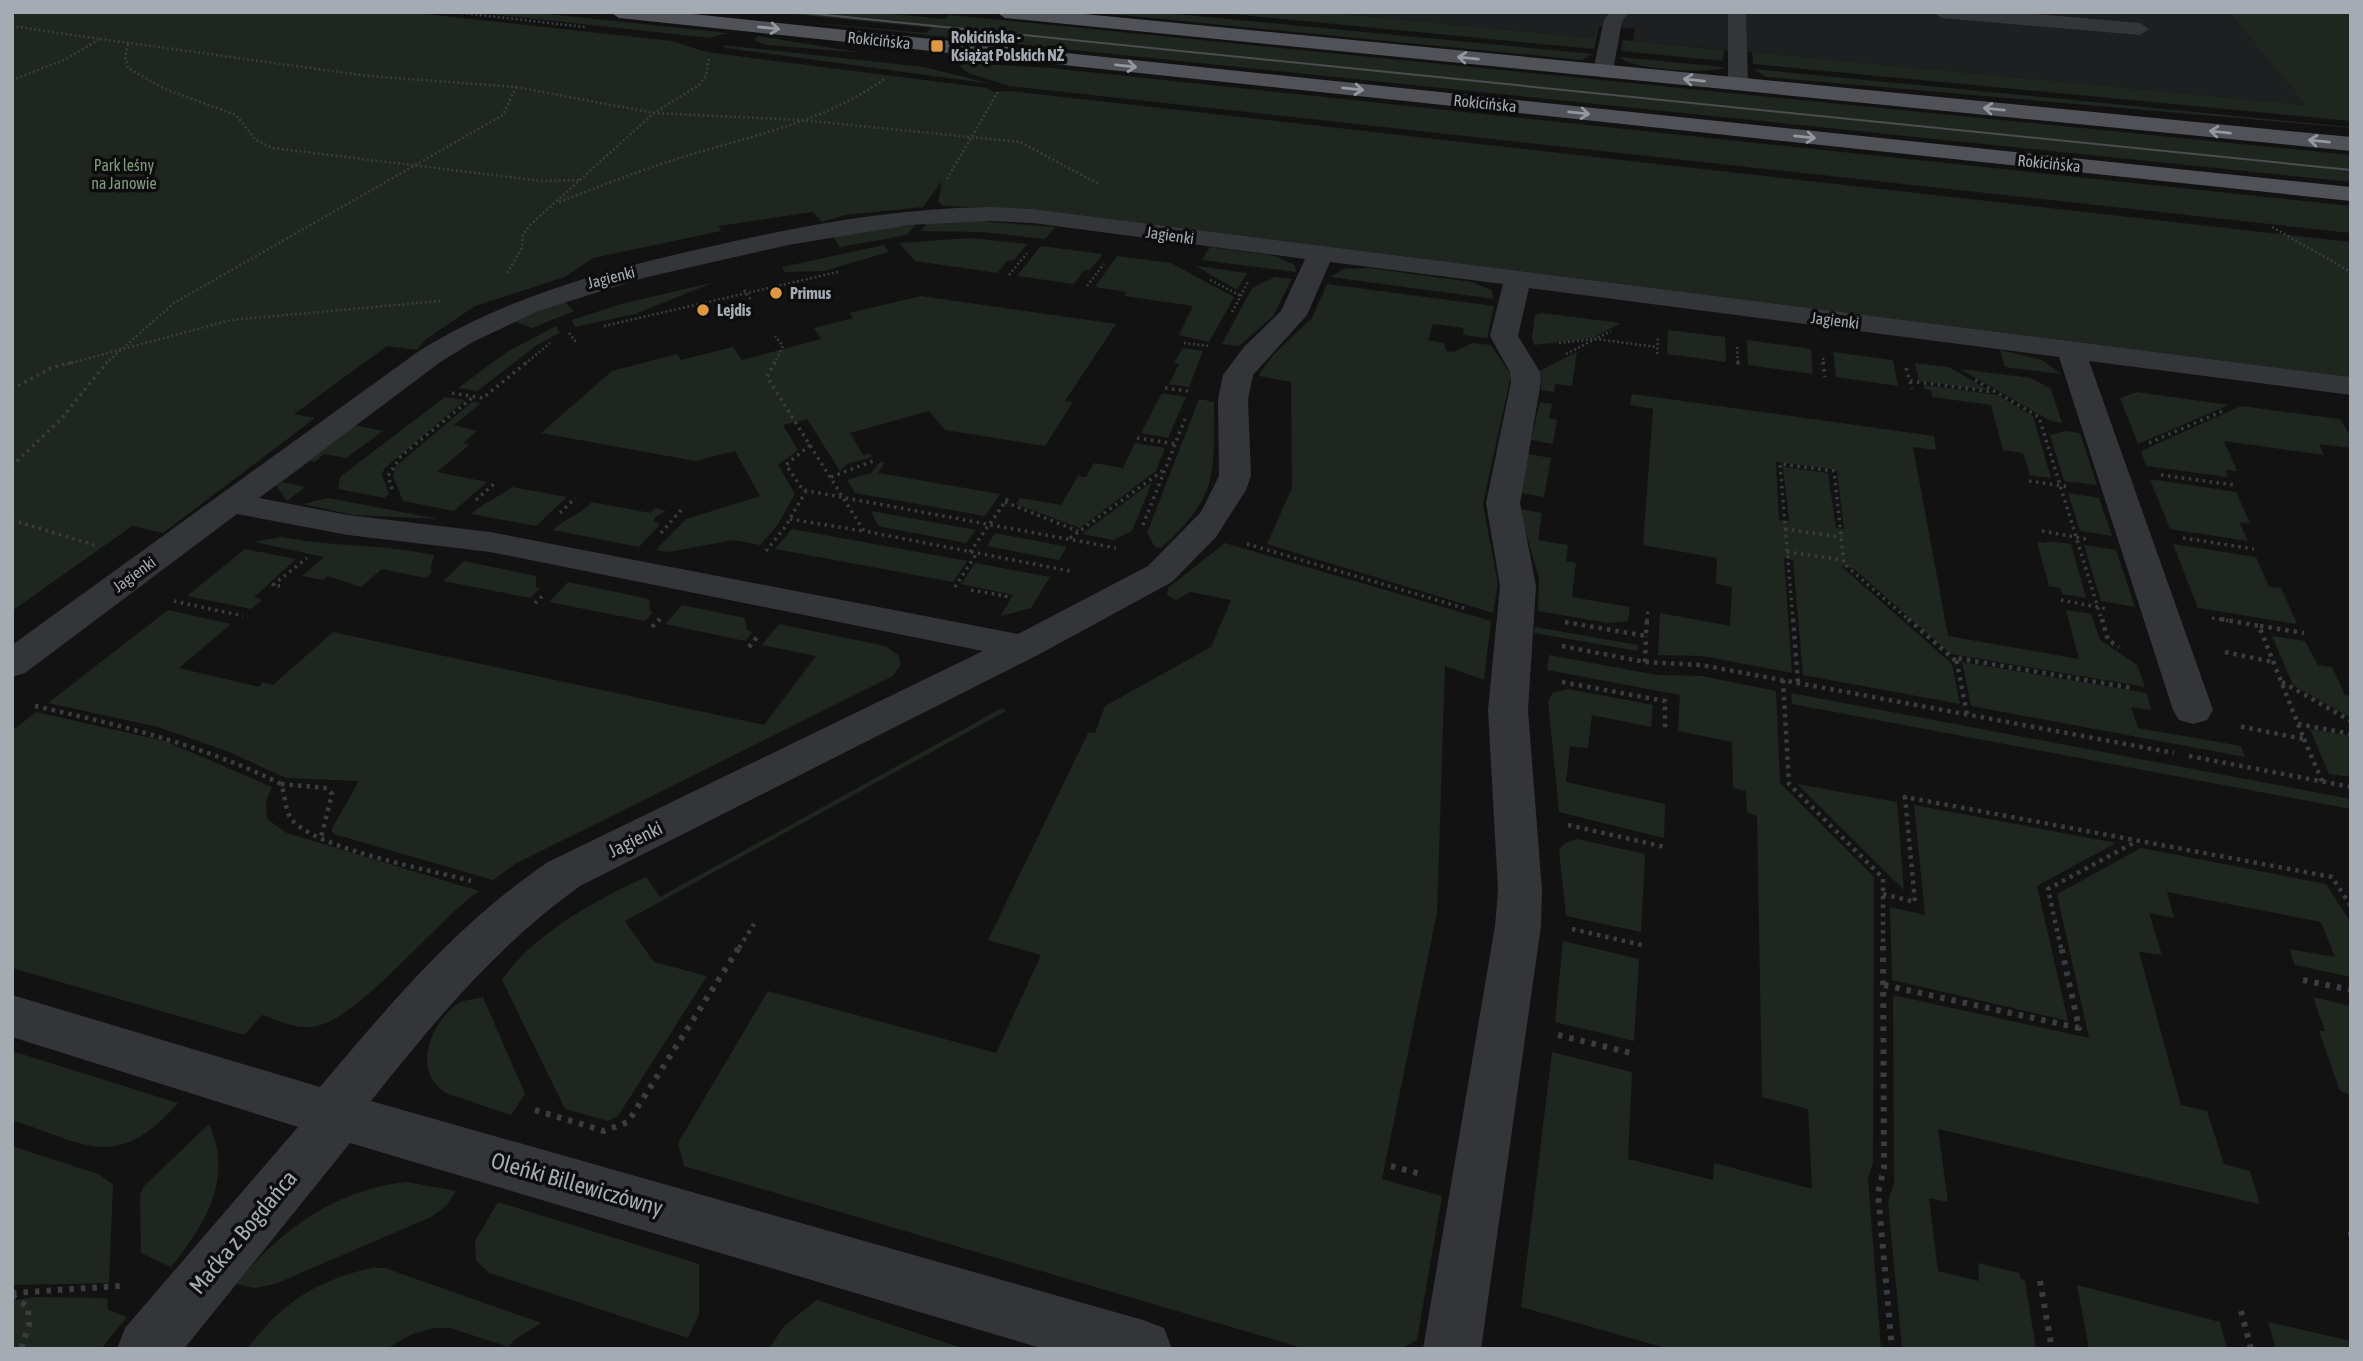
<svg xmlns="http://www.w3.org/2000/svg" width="2363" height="1361" viewBox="0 0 2363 1361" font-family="'Asap Condensed',sans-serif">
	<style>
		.built { fill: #1e1f20 }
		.green { fill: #1f261f; fill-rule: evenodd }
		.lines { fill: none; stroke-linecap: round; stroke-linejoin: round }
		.path-far3 { stroke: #3a3c3f; stroke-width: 2.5; stroke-dasharray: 2 2.5; stroke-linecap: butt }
		.path-far2 { stroke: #3a3c3f; stroke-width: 3.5; stroke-dasharray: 2.5 4.5; stroke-linecap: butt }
		.path-far1 { stroke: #3a3c3f; stroke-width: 4.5; stroke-dasharray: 3.5 5; stroke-linecap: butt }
		.path { stroke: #3a3c3f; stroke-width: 6; stroke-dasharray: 4.5 7; stroke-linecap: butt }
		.minor { fill: #343538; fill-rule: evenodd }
		.major { fill: #505257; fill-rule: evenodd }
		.tram { stroke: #4b4d51; stroke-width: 2 }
		.oneway { stroke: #9499a0 }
		.poi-dot { fill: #dc9842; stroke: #0d0d0e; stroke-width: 2.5 }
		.labels { text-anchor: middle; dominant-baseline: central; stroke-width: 7; stroke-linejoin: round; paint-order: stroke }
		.far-poi-label { font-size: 16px; font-weight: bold; fill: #a5abb2; stroke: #0d0d0e; text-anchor: start }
		.far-street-label { font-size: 16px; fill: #a5abb2; stroke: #0d0d0e }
		.far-park-label { font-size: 16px; fill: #7f9b7e; stroke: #0d0d0e }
		.street-label { font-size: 19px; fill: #a5abb2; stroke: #0d0d0e }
		.near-street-label { font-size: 23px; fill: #a5abb2; stroke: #0d0d0e }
	</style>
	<rect width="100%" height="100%" fill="#121213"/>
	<path class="built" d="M1323 12H2229L2307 105 1633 41 1635 29 1597 26 1594 38Z"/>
	<g class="green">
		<path d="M12 12H407L672 41 706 52 987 88 994 92 1009 91 2351 242V377L1033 209 943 206 938 202 942 181 923 207 845 215 822 222 813 212 719 226 721 231 593 258 565 277 475 306 425 340 417 350 387 346 294 414 315 418 163 533 132 526 12 611Z"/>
		<path d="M471 12H529L728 33 710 38Z"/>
		<path d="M795 12H872L944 19 950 15 2351 155V182L783 20 926 33 932 28 792 14Z"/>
		<path d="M1090 12H1156L1593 54 1582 60Z"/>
		<path d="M1211 12H1323L1594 38 1597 26H1599L1594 49Z"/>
		<path d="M2229 12H2351V121L1753 64 1752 52 2306 105Z"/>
		<path d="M758 36 864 53 766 45 754 40Z"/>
		<path d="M1623 40 1724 50 1723 61 1621 51Z"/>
		<path d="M722 45 924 67 992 84 726 48Z"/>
		<path d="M1620 57 1724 67V68C1706 74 1631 70 1620 57Z"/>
		<path d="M964 63 1051 68 2351 206V233L1009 86 968 73 960 66Z"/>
		<path d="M1753 69 2351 127V128L1766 77Z"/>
		<path d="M979 221 1055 227 1045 239 983 232 921 231 926 224Z"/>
		<path d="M916 224 907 235 840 247 832 235Z"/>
		<path d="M971 238 1027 244 1014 260H1008L997 273 915 261 899 243Z"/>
		<path d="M884 245 889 252 824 271 784 272 782 267Z"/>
		<path d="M1041 246 1103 254 1090 270H1084L1074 284 1017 276Z"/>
		<path d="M1210 247 1275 256 1295 265 1296 272 1202 260Z"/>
		<path d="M1117 256 1171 263 1234 297 1209 342 1179 335 1193 306 1124 296 1126 292 1095 287Z"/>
		<path d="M1196 266 1247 273 1237 290Z"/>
		<path d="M1369 268 1472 282 1491 290 1494 299 1331 277 1343 269Z"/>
		<path d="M1275 277 1292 279 1273 316 1239 346 1222 344 1252 288Z"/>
		<path d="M715 282 635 314 575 327 572 320 621 304Z"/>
		<path d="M1327 284 1494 306 1487 338 1463 335 1464 328 1433 324 1428 340 1444 343 1446 351 1454 352 1472 343 1491 345 1511 375 1483 504 1498 584 1493 613 1267 544 1292 488 1291 382 1259 376 1260 373 1273 355 1312 318Z"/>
		<path d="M921 296 1116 324 1065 401 1073 402 1045 446 945 430 929 411 850 433 863 455 870 453 872 457 847 464 840 471 807 419 783 425 798 450 778 465 795 494 777 526 760 545 733 540 669 552 656 550 686 519 760 496 735 451 695 461 541 433 612 371 677 354 681 360 733 347 742 360 821 339 814 328 853 318 849 313Z"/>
		<path d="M562 299 574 311 532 328 510 320Z"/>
		<path d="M1542 313 1621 323 1593 338 1534 345 1532 337 1535 315Z"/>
		<path d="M556 326 560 333 537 345 477 391 458 388 507 352Z"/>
		<path d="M1668 330 1725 337 1726 362 1667 354Z"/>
		<path d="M1747 340 1811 349 1813 374 1748 365Z"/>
		<path d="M1183 348 1203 351 1189 387 1169 384 1179 364 1174 363Z"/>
		<path d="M2000 350 2042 360 2061 374 2005 367Z"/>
		<path d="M1577 352 1572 386 1555 384 1554 392 1541 390 1542 378 1539 371Z"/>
		<path d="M1833 352 1893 360 1898 386 1836 377Z"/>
		<path d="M1915 363 1949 367 1988 390 1919 381Z"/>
		<path d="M1960 369 2031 378 2051 389 2062 423 2051 421Z"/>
		<path d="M1924 385 1997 395 2033 416 2051 478 2030 475 2023 453 2003 450 1991 405 1932 397 1931 390 1924 389Z"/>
		<path d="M2137 392 2229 405 2138 444 2120 398Z"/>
		<path d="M1162 393 1186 397 1168 438 1141 433Z"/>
		<path d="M1632 394 1934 436 1936 450 1913 447 1948 636 2079 659 2066 610 2091 614 2100 640 2137 665 2145 687 1951 654 1853 568 1841 566 1952 664 1960 704 1803 675 1793 560 1784 558 1792 673 1703 656 1658 655 1660 613 1730 626 1732 587 1716 584 1717 558 1643 545 1653 409 1630 405ZM1776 462 1837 470 1844 529 1836 528 1828 473 1783 467 1789 521 1779 520Z"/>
		<path d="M445 397 465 400 384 469 382 475 389 494 384 498 338 489 340 477Z"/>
		<path d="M1199 399 1214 402C1214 476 1219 495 1161 548L1155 547 1147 533Z"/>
		<path d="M472 402 481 403 454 425 477 431 463 443 469 445 437 472 487 482 454 511 403 501 393 476 395 467Z"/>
		<path d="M1540 402 1552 404 1549 418 1557 420 1553 444 1531 440Z"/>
		<path d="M2241 406 2340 419 2351 437V448L2319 444 2324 455 2224 441 2237 471 2226 470 2228 477 2146 466 2141 451Z"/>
		<path d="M354 425 383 431 346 458 324 454 315 462 310 461 282 482 305 487 287 501 275 484Z"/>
		<path d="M2065 431 2080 433 2097 485 2064 481 2050 435Z"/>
		<path d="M1135 443 1165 448 1156 471 1080 528 1016 504 1020 498 1061 505 1078 476 1086 477 1094 463 1123 468Z"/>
		<path d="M1528 454 1551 458 1544 497 1521 493Z"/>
		<path d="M880 462H885L878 473 1000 494 985 516 855 493 847 480 871 473Z"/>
		<path d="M2150 479 2236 492 2250 523 2239 522 2248 541 2170 529Z"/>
		<path d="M1152 482 1132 531 1113 540 1082 534Z"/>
		<path d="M512 487 567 497 536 526 471 514C484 502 498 498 512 487Z"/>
		<path d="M2068 493 2099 498 2112 536 2080 531Z"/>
		<path d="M328 498 439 519 353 515 303 504Z"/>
		<path d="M592 502 650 513 655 508 666 511 655 517 654 521 660 524 639 547 553 530C565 518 580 515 592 502Z"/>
		<path d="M1519 509 1542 513 1538 540 1568 545 1566 561 1576 563 1572 597 1630 607 1628 621 1608 623 1538 611 1539 578Z"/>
		<path d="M871 511 976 530 966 543 878 526Z"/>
		<path d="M792 529 967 561 953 582 775 549Z"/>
		<path d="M995 533 1067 547 1059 560 987 546Z"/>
		<path d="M281 537C332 547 383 544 434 555L430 570 433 571 426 578 382 569 361 587 328 576 323 580 302 576 324 557 254 542Z"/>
		<path d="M2047 541 2071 544 2086 598 2062 594 2060 588 2049 586 2037 542 2047 543Z"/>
		<path d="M1225 543 1491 621 1484 680 1445 666 1437 913 1382 1179 1442 1196 1417 1340 1401 1349H1306L684 1166 678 1143 768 991 996 1053 1041 955 988 940 1088 733H1095L1105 706 1211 647 1231 600 1190 592 1176 600 1167 595 1168 588Z"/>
		<path d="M2173 544 2256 557 2269 587 2281 588 2297 624 2198 608Z"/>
		<path d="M2084 545 2116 550 2135 607 2101 601Z"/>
		<path d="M245 549 296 559 254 597 262 600 251 609 187 596Z"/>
		<path d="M464 561 536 576V587L540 588 530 598 443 581Z"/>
		<path d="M975 563 1050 577 1031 608 1001 616 1013 595 961 584Z"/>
		<path d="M568 582 649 599 650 611 653 612 645 621 549 602Z"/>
		<path d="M682 605 745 618 747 630 752 632 745 641 665 624Z"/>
		<path d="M168 610 231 624 179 668 259 687 263 682 273 685 333 632 764 725 816 656 762 645 779 624 885 646 898 655 901 664 893 676 515 864 493 880 334 834 331 830 359 781 286 778 229 752 158 727 48 703Z"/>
		<path d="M1535 627 1638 645V651L1534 633Z"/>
		<path d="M2272 636 2305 641 2318 665 2332 667 2345 695 2351 696V718L2293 685Z"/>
		<path d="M1549 655 1657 675 1702 676 1776 691 1780 783 1874 877 1873 1162 1868 1178 1881 1349H1669L1521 1307 1552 1052 1632 1072 1628 1159 1713 1180 1714 1163 1812 1189 1808 1109 1762 1097 1757 816 1747 813 1746 791 1733 788 1732 742 1678 731 1680 695 1547 670Z"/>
		<path d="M1962 662 2147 693 2151 710 2131 707 2138 728 2241 746 2245 757 1971 706Z"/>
		<path d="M1568 689 1653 705 1651 727 1592 715 1588 748 1570 746 1566 782 1665 804 1664 838 1559 812 1548 701 1553 693Z"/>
		<path d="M1791 693 2351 799V809L1792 704Z"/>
		<path d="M1002 708 1006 711 625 921 654 962 707 976 618 1116 608 1121 565 1109 502 980C534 933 596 900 646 877L660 897Z"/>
		<path d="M36 712 165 741 272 787 266 801 267 819 287 833 479 891C436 920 354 1027 309 1027 293 1028 277 1020 262 1015L244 1035 12 968V731Z"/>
		<path d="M2310 729 2351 736V777L2329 774Z"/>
		<path d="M1797 784 1897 802 1904 890Z"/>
		<path d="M1914 805 2116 843 2037 886 2068 1021 1892 980 1890 907 1925 915Z"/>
		<path d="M1577 839 1645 854 1641 932 1566 916 1559 850 1565 843Z"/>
		<path d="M2141 848 2326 884 2351 923V977L2295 965 2289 949 2335 957 2321 922 2167 892 2174 918 2149 913 2162 955 2139 952 2181 1105 2207 1111 2224 1164 2250 1171 2260 1204 1938 1129 1948 1202 1929 1198 1938 1271 1979 1281 1978 1263 2019 1273 2020 1278 2025 1281 2036 1349H1902L1888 1201 1894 1184 1893 995 2089 1038 2057 894Z"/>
		<path d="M1563 941 1639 959 1634 1041 1555 1022Z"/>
		<path d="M483 997 525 1094 511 1115 446 1093C412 1072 429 1025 457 1004 463 1000 476 999 483 997Z"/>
		<path d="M2313 997 2351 1006V1095L2340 1091 2319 1031H2325Z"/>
		<path d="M12 1051 178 1103C117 1172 88 1145 12 1120Z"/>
		<path d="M209 1124C234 1179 205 1224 171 1267L141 1253 140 1195 144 1186Z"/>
		<path d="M12 1146 98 1174 113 1184 109 1283 12 1285Z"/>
		<path d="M407 1182 456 1191 446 1206 431 1217 275 1284 255 1288 236 1284C280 1230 336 1189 407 1182Z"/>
		<path d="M498 1202 699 1264V1314L688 1338 489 1273 476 1260 475 1241Z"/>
		<path d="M372 1268H385L541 1323 514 1340 509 1347 450 1328H434L412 1334 386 1349H247C281 1304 316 1280 372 1268Z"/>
		<path d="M2077 1285 2220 1322 2227 1349H2089Z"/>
		<path d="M32 1297 107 1298 108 1310 127 1317 101 1349H12V1301Z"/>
		<path d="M817 1300 965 1349H769L784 1326Z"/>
		<path d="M2268 1322 2351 1341V1349H2276Z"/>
	</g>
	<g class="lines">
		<g class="path-far3">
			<path d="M453 12 585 27"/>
			<path d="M12 26 100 39 64 60 12 80"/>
			<path d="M100 39 369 76 516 87 503 115 174 303 105 364"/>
			<path d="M128 44 125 57 128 68 165 89 236 115 256 140 273 148 542 181 582 180"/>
			<path d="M516 87 654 113 801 120 1020 142 1099 184"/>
			<path d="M947 179 999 90"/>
			<path d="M559 202C601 186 643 169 686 156 755 135 826 121 886 78"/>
			<path d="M2272 227 2351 272"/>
			<path d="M507 273 522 248 523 234 530 225 654 113 699 85 706 76 709 57"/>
			<path d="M1009 275 1027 253"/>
			<path d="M1210 280 1241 296"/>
			<path d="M1087 286 1104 264"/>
			<path d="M744 290 752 301"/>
			<path d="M1232 312 1248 282"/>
			<path d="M604 326 838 272"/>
			<path d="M569 333 576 342"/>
			<path d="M1184 343 1208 346"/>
			<path d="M1559 343 1595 339 1657 347"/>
			<path d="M1737 347 1738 364"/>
			<path d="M1566 354 1611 331"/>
			<path d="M1657 354 1658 336"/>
			<path d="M1823 358 1824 364"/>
			<path d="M67 364 231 320 440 301"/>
			<path d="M525 364 550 343"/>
			<path d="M774 364 783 346 775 336"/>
		</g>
		<g class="path-far2">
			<path d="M775 362 767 377 864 531 1070 571"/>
			<path d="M1738 362V365"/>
			<path d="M1823 362 1825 377"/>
			<path d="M1906 368 1912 389"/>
			<path d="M1975 380 2039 417 2102 621"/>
			<path d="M1910 381 1993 392"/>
			<path d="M1165 388 1188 391"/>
			<path d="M12 389 51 368 73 362"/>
			<path d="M452 393 483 398 527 362"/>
			<path d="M1137 438 1176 444"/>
			<path d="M2149 443 2225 410"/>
			<path d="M810 445 786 465 803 490 1116 548"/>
			<path d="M12 466 62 418 107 362"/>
			<path d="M2161 475 2234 485"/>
			<path d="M831 477 876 460"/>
			<path d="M2029 481 2070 487"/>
			<path d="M392 489 388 476 401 456 473 397"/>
			<path d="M476 500 496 482"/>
			<path d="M1005 502 1078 531"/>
			<path d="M560 513 575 498"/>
			<path d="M790 519 863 531"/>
			<path d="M12 520 94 545"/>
			<path d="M1143 525 1185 419"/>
			<path d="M1785 529 1841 537"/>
			<path d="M2042 531 2086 539"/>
			<path d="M661 533 681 510"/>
			<path d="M1070 538 1165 469"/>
			<path d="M2183 538 2254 549"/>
			<path d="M1247 544 1467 609"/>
			<path d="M766 551 785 527 806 491"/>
			<path d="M970 552 1010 495"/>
			<path d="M1787 552 1843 560"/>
			<path d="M280 586 273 585 307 558"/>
			<path d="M955 587 977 553"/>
			<path d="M971 590 1006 596 1004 600"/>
			<path d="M2061 600 2108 609"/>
			<path d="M174 601 243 616"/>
			<path d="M535 603 545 594"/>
			<path d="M2212 618 2231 621"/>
			<path d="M658 621 661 618"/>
			<path d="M1647 621 1648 610"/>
			<path d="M1793 621 1780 464 1834 471 1844 564 1910 621"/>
		</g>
		<g class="path-far1">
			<path d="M1793 619 1798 683"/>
			<path d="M1908 619 1957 662"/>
			<path d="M2102 619 2108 640 2119 647"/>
			<path d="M2221 619 2259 626 2304 739 2238 726"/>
			<path d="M1565 622 1646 636 1647 619"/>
			<path d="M2260 626 2304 633"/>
			<path d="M652 627 660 619"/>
			<path d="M1562 646 1645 662 1701 665 2174 753"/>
			<path d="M749 647 758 636"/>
			<path d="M2225 652 2273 662"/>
			<path d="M1645 662 1646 636"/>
			<path d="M1783 680 1789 784 1883 878V948"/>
			<path d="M1562 682 1665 701V731"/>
			<path d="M2282 682 2351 721"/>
			<path d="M35 706C120 725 203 745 281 784 286 796 284 810 292 820 317 849 431 870 471 881"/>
			<path d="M1967 714 1956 658 2132 688"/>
			<path d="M2298 724 2351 734"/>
			<path d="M2304 739 2322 781"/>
			<path d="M2189 756 2351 787"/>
			<path d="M281 784 327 788 332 794 321 837"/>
			<path d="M1568 825 1665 847"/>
			<path d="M1883 894 1915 902 1905 797 2332 877 2351 906"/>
			<path d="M1572 929 1642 945"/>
			<path d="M739 948 754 924"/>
			<path d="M2061 948 2048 889 2137 841"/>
		</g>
		<g class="path">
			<path d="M1883 946 1884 1168 1878 1193 1892 1349"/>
			<path d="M2303 980 2351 990"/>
			<path d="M1884 985 2079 1028 2061 946"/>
			<path d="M1558 1035 1635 1054"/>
			<path d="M535 1110 604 1131 628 1122 740 946"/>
			<path d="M1391 1166 1421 1174"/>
			<path d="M2351 1232V1237"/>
			<path d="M2040 1281 2052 1349"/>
			<path d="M12 1293 120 1286"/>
			<path d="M12 1296 28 1307 29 1325 21 1349"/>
			<path d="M2241 1311 2251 1349"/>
		</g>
		<g class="minor">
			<path d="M1610 12H1630L1622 21 1613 71 1603 77 1593 71 1604 20Z"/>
			<path d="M1728 12H1746L1748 84 1738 90 1728 84Z"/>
			<path d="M1933 12H2010L2140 23 2149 29 2140 35 1942 18Z"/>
			<path d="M991 207 1033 209 2351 377V395L2089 361 2213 710 2207 720 2193 724 2179 720 2173 710 2059 357 1529 288 1518 336 1540 372 1541 382 1520 503 1536 586 1528 710 1542 890 1541 926 1481 1349H1423L1495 926 1498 890 1488 710 1500 586 1486 503 1511 382 1510 372 1490 336 1503 284 1330 262 1307 315 1253 375 1248 399 1251 476 1246 490 1216 537 1172 582 1036 656 580 886C496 946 434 1022 371 1101L1143 1320 1164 1328 1172 1349H1044L350 1143 184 1349H117L125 1328 298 1127 12 1037V995L320 1087C390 1004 458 923 548 862L983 651 490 552 348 535 237 514 25 673 12 677V645L419 351C510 295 609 269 713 246 805 225 896 208 991 207ZM991 221 1033 223 1305 259 1281 311 1244 347 1223 375 1218 399 1219 476 1201 512 1148 566 1018 634 490 532 348 515 259 498 439 363 471 343 538 311 643 278 788 245 909 225Z"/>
		</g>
		<g class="major">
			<path d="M610 12H674L2351 187V201L619 18Z"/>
			<path d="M996 12H1064L2351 137V151L1005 18Z"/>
		</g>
		<path class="tram" d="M797 12 2351 170"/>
	</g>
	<defs><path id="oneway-shaft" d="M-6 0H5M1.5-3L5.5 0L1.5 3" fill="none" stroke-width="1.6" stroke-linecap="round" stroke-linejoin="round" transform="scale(1.75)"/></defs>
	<g class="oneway">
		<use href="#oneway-shaft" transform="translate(769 28) rotate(6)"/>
		<use href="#oneway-shaft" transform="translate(1468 58) rotate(-174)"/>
		<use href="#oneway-shaft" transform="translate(1126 66) rotate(6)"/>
		<use href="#oneway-shaft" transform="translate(1694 80) rotate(-174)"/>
		<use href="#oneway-shaft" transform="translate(1353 89) rotate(6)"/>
		<use href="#oneway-shaft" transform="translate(1994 109) rotate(-174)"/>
		<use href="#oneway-shaft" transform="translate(1579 113) rotate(6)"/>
		<use href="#oneway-shaft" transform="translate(2220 132) rotate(-174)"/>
		<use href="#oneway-shaft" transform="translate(1805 137) rotate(6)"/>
		<use href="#oneway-shaft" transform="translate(2319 141) rotate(-174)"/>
	</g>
	<g class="poi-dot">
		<rect x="930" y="39" width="14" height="14" rx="3.5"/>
		<circle cx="776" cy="293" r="7"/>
		<circle cx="703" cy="310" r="7"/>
	</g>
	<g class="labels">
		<g class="far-poi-label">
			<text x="951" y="37">Rokicińska -<tspan x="951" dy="18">Książąt Polskich NŻ</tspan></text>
			<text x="790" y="293">Primus</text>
			<text x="717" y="310">Lejdis</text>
		</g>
		<g class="far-street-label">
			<text transform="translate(879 40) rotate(6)">Rokicińska</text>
			<text transform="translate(1485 103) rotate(6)">Rokicińska</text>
			<text transform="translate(2049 163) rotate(6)">Rokicińska</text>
			<text transform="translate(1170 235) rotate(8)">Jagienki</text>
			<text transform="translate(611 277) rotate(-14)">Jagienki</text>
			<text transform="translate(1835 320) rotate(7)">Jagienki</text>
			<text transform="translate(134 574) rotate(-36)">Jagienki</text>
		</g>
		<g class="far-park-label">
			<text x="124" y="165">Park leśny<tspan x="124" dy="18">na Janowie</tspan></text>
		</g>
		<g class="street-label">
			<text transform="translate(635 839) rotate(-26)">Jagienki</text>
		</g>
		<g class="near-street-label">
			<text transform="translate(577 1184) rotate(16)">Oleńki Billewiczówny</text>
			<text transform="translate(243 1232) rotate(-50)">Maćka z Bogdańca</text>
		</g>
	</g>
	<rect width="2363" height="1361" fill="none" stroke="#a5abb2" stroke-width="28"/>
</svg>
